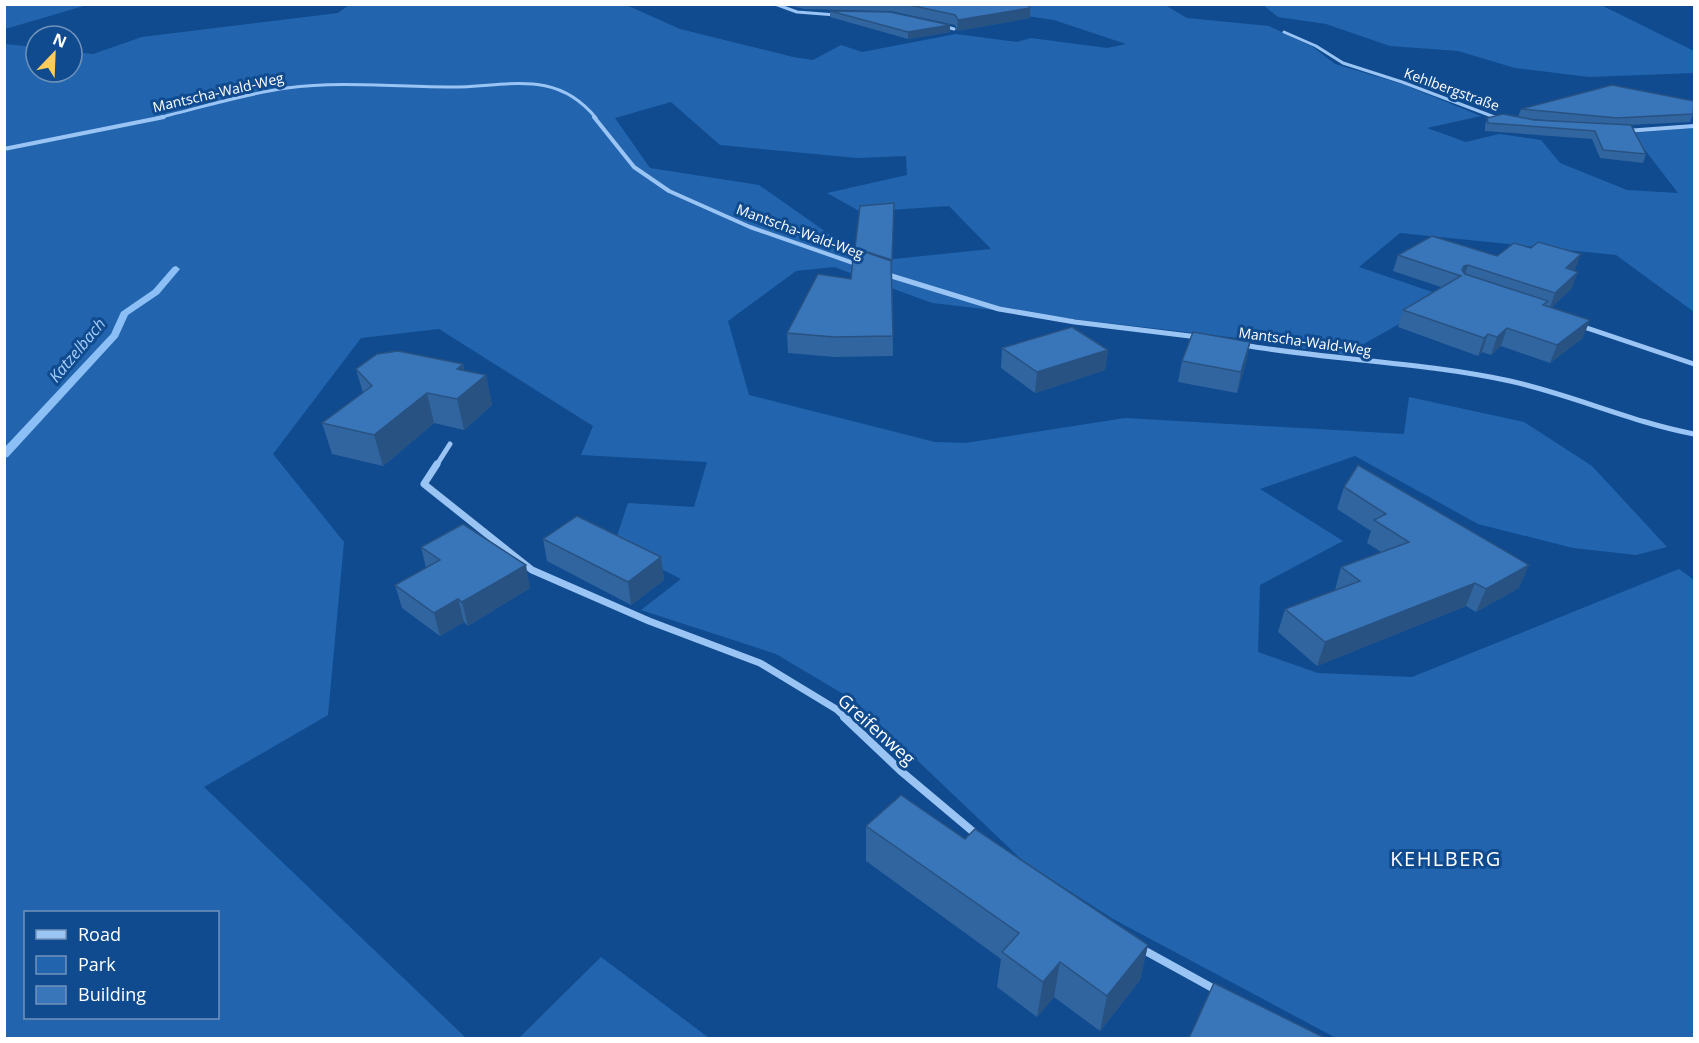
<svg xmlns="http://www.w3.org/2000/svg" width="1699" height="1043" viewBox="0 0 1699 1043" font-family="'Open Sans',sans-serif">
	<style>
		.green { fill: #2265ae; fill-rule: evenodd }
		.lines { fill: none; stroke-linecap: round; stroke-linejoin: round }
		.stream { fill: #8bbff6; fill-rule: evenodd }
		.street-far4 { stroke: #9ac4f3; stroke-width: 3 }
		.street-far3 { stroke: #9ac4f3; stroke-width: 4 }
		.street-far2 { stroke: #9ac4f3; stroke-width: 5 }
		.street-far1 { stroke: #9ac4f3; stroke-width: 7 }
		.street { stroke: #9ac4f3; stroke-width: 8 }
		.wall { fill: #31659f; fill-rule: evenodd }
		.shaded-wall { fill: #285282 }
		.building { fill: #3975b9; stroke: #285282; stroke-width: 1.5 }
		.labels { text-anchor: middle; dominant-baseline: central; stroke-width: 6; stroke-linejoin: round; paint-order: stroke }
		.far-street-label { font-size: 14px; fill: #fff; stroke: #104b8f }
		.water-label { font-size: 16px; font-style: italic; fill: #a5cefa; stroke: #104b8f }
		.near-street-label { font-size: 18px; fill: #fff; stroke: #104b8f }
		.near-neighbourhood-label { font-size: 20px; letter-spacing: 1.5px; fill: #fff; stroke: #104b8f }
	</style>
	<rect width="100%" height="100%" fill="#104b8f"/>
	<g class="green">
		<path d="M5 4H87V5L5 29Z"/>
		<path d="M624 4 680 29 793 57 813 60 841 45 862 52 956 34 1017 42 1031 38 1107 48 1126 44 1054 20 971 8 979 4 1165 5 1187 18 1269 26 1313 47 1335 64 1402 84 1481 116 1427 128 1466 142 1499 134 1541 140 1560 163 1627 190 1678 193 1632 133 1694 128V312L1616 255 1400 233 1359 267 1447 297 1344 355 1238 338 932 303 834 267 796 271 728 321 749 395 935 442 965 443 1125 418 1404 434 1409 397 1524 422 1592 466 1667 547 1636 555 1573 548 1478 524 1355 456 1260 489 1343 541 1260 585 1258 652 1318 673 1412 677 1679 569 1694 580V1038H1336L1113 919 1023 861 855 701 776 654 641 610 681 579 614 545 628 503 694 507 707 462 581 455 593 426 439 329 361 338 273 454 344 542 328 715 204 787 466 1038H5V44L36 47V72H72V52L93 54 142 37 338 13 349 5ZM671 102 720 145 857 158 906 156 907 175 827 193 861 212 949 206 991 249 894 259 843 244 759 185 650 168 615 118ZM26 912H218V1018H26Z"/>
		<path d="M1263 5H1601L1694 51V73L1589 77 1515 68 1458 51 1390 46 1326 24 1278 17Z"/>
		<path d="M601 957 709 1038H519Z"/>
	</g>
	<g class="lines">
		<path class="stream" d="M176 266 180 269 159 294 128 315 118 337 8 457 4 458V448L111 334 121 312 153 290 173 267Z"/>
		<g class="street-far4">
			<path d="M775 4 797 12 836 15"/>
			<path d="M943 26 954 29"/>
			<path d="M1284 32 1316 46 1343 63 1402 82 1497 118"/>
			<path d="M157 118C200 108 243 94 287 88 341 81 397 87 452 87 507 87 555 68 596 118"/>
		</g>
		<g class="street-far3">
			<path d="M594 117 634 167 669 191 750 227 859 265"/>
			<path d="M1493 117 1499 119"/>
			<path d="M1626 131 1694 126"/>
			<path d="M4 149 164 117"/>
		</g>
		<g class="street-far2">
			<path d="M885 274 999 309 1075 322 1198 337"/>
			<path d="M1581 326 1694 364"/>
			<path d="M1243 345C1331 360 1422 362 1510 381 1573 395 1631 422 1694 434"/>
			<path d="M436 466 450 444"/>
		</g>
		<path class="street-far1" d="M437 464 424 484 532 570 649 621 760 663 836 709 846 718"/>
		<g class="street">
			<path d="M844 717 902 772 977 835"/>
			<path d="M1140 948 1218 991"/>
		</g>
	</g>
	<g class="wall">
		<path d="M785 4H1021L1030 18 957 31 955 25 891 11 804 9Z"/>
		<path d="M830 11 950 25V32L908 39 830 17Z"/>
		<path d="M1521 109 1693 114 1690 122 1628 125 1646 154 1643 163 1600 158 1592 139 1485 131V126L1487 118 1518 117ZM1521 118 1570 122 1534 120Z"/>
		<path d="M1531 248 1574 271 1572 288 1551 308 1583 338 1550 363 1501 346 1491 355 1482 352 1478 356 1398 327 1403 310 1441 287 1393 271 1398 255 1497 256Z"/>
		<path d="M892 266 893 356 834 357 788 353 787 333 851 279Z"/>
		<path d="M1250 342 1246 362 1237 393 1178 382 1182 361Z"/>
		<path d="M1002 348 1108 350 1105 370 1035 393 1001 368Z"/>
		<path d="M463 364 464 370 486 375 492 405 464 430 434 423 383 466 332 454 322 423 363 393 356 369Z"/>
		<path d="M1344 487 1519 588 1476 612 1466 606 1317 666 1278 632 1285 609 1335 590 1341 567 1381 552 1367 543 1371 531 1337 509Z"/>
		<path d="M543 539 661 557 664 580 631 605 547 561Z"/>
		<path d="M421 547 530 588 468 626 464 622 440 636 402 608 395 585 426 568Z"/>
		<path d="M866 826 965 839 1148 945 1140 980 1100 1031 1054 997 1037 1017 997 987 1001 959 866 861Z"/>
	</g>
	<g class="shaded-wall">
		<path d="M1030 8V18L957 31 958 20Z"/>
		<path d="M950 25V32L908 39V32Z"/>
		<path d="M1581 254 1575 270 1560 285 1566 268Z"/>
		<path d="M1468 265 1463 281 1460 275 1464 266Z"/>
		<path d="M1578 272 1572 288 1549 310 1555 293Z"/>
		<path d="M1590 320 1583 338 1550 363 1557 345Z"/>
		<path d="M1507 328 1501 346 1491 355 1497 337Z"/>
		<path d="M1488 334 1482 352 1478 356 1484 338Z"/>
		<path d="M1250 342 1246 362 1237 393 1241 372Z"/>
		<path d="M1108 350 1105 370 1035 393 1037 372Z"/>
		<path d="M463 364 468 390 486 375 492 405 464 430 457 399V369Z"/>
		<path d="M427 393 434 423 383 466 374 435Z"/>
		<path d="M661 557 664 580 631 605 628 582Z"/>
		<path d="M526 565 530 588 468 626 462 602Z"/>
		<path d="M1529 565 1519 588 1476 612 1486 589Z"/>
		<path d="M1475 583 1466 606 1317 666 1325 642Z"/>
		<path d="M458 599 464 622 440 636 434 613Z"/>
		<path d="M1148 945 1140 980 1100 1031 1107 996Z"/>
		<path d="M1060 962 1054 997 1037 1017 1043 982Z"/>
	</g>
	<g class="building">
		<path d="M905 4H1021L1030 6V8L958 20 955 15Z"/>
		<path d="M830 11 890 12 950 25 908 32Z"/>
		<path d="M1612 85 1694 101 1693 114 1617 118 1521 109Z"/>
		<path d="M1503 114 1534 120 1631 125 1646 154 1603 150 1595 131 1488 123 1487 118Z"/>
		<path d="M894 203 892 260 855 248 860 206Z"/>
		<path d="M1432 236 1497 256 1514 243 1531 248 1538 242 1581 254 1566 268 1578 272 1555 293 1468 265 1464 266 1462 270 1465 274 1548 301 1543 305 1590 320 1557 345 1507 328 1497 337 1488 334 1484 338 1403 310 1461 276 1398 255Z"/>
		<path d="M854 248 891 261 893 336 834 337 787 333 818 274 851 279Z"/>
		<path d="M1072 327 1108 350 1037 372 1002 348Z"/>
		<path d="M1193 332 1250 342 1241 372 1182 361Z"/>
		<path d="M398 351 463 364 457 369 486 375 457 399 427 393 374 435 322 423 372 386 356 369 377 354Z"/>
		<path d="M1358 465 1529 565 1486 589 1475 583 1325 642 1285 609 1360 581 1341 567 1409 542 1374 520 1386 514 1344 487Z"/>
		<path d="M577 516 661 557 628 582 543 539Z"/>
		<path d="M463 524 526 565 462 602 458 599 434 613 395 585 440 560 421 547Z"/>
		<path d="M901 795 965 839 975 829 1148 945 1107 996 1060 962 1043 982 1002 952 1019 933 866 826Z"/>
		<path d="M1214 983 1325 1038H1189Z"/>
	</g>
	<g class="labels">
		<g class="far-street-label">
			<text transform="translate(1452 89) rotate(20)">Kehlbergstraße</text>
			<text transform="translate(218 92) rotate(-13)">Mantscha-Wald-Weg</text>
			<text transform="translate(800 231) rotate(20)">Mantscha-Wald-Weg</text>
			<text transform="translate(1305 341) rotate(8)">Mantscha-Wald-Weg</text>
		</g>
		<g class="water-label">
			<text transform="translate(77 350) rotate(-50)">Katzelbach</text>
		</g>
		<g class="near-street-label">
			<text transform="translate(877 729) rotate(42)">Greifenweg</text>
		</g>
		<g class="near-neighbourhood-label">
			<text x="1446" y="858">KEHLBERG</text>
		</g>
	</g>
	<rect width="1699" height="1043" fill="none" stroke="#ffffff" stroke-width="12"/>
	<rect x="24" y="911" width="195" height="108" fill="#104b8f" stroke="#7093bc" stroke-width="1.5"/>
	<rect x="36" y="930" width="30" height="9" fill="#9ac4f3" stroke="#7093bc" stroke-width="1.5"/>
	<text x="78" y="941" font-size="18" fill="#ffffff">Road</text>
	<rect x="36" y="956" width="30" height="18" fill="#2265ae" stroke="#7093bc" stroke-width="1.5"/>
	<text x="78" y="971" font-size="18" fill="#ffffff">Park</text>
	<rect x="36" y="986" width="30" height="18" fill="#3975b9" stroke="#7093bc" stroke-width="1.5"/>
	<text x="78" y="1001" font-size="18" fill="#ffffff">Building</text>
	<g transform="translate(54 54) rotate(23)"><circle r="28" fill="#104b8f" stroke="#7093bc" stroke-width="1.5"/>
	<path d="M0-4.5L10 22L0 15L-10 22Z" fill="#ffcb5b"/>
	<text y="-9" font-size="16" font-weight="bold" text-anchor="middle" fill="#ffffff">N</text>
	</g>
</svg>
